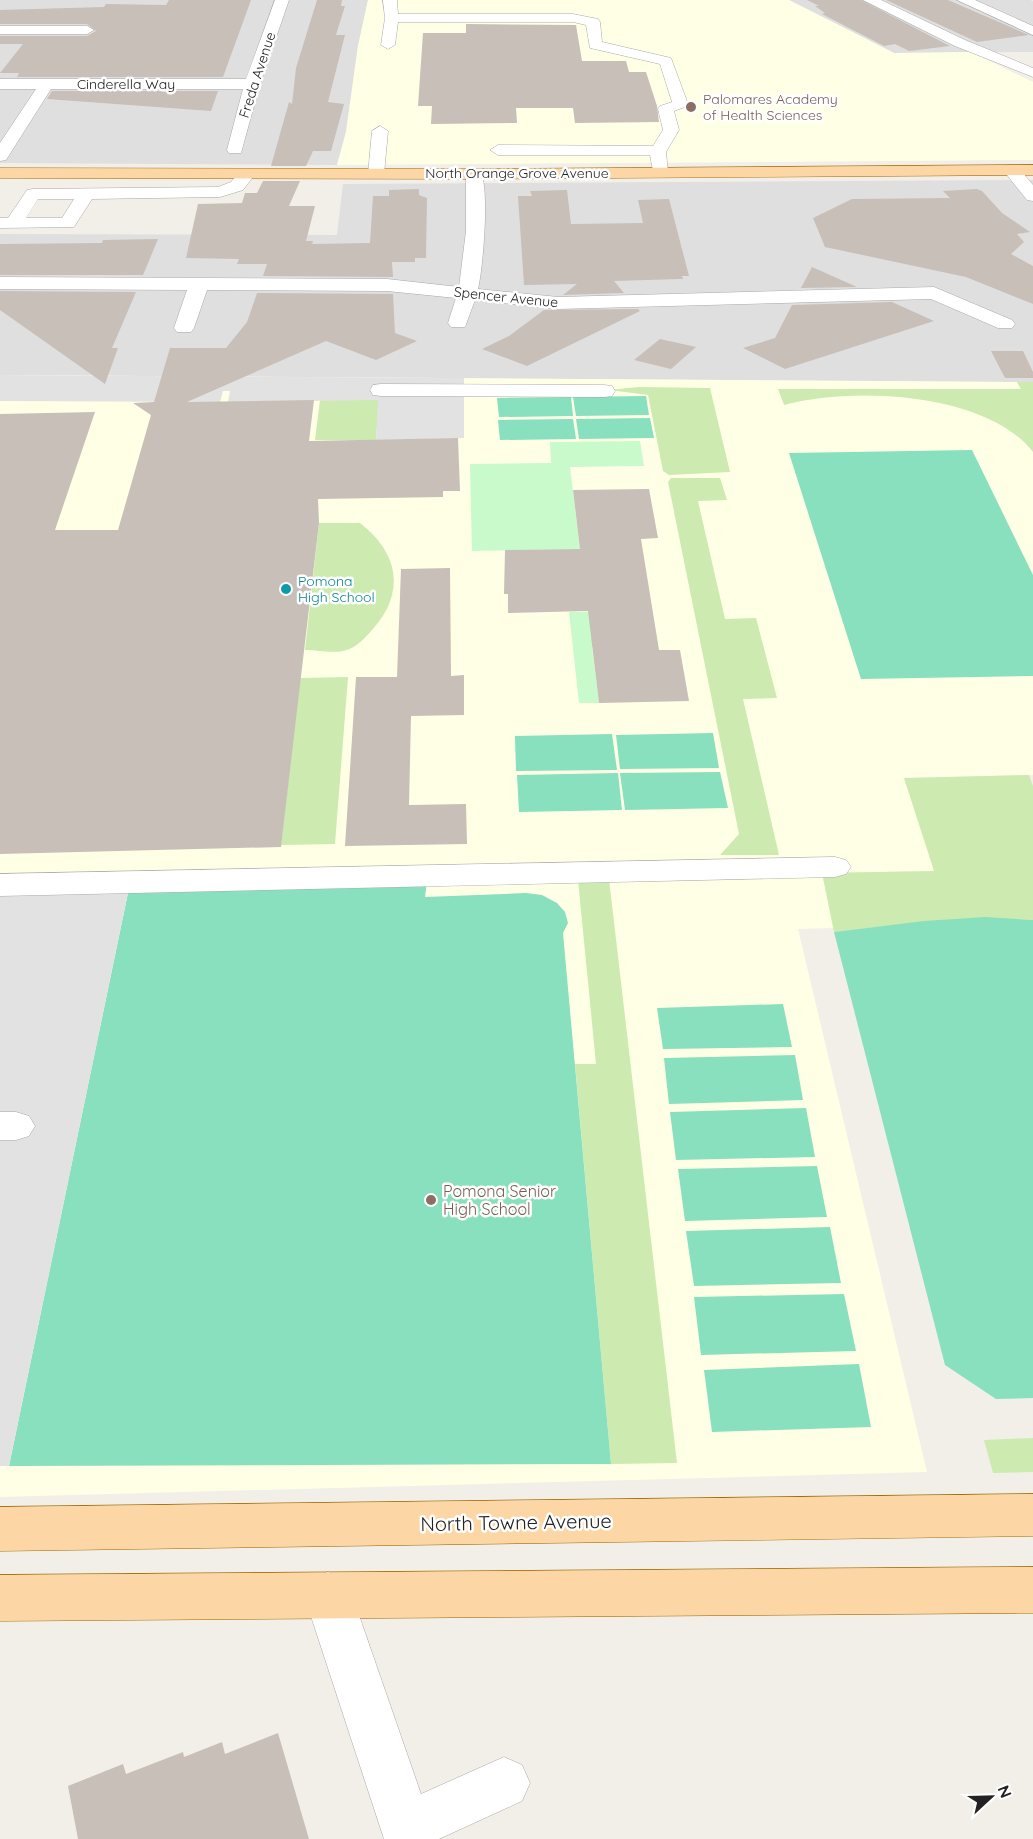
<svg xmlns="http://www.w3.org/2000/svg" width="1033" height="1839" viewBox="0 0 1033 1839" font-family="Quicksand,sans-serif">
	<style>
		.residential { fill: #e0dfdf }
		.education { fill: #ffffe5 }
		.grass { fill: #cdebb0 }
		.park { fill: #c8facc }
		.pitch { fill: #88e0be }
		.parking { fill: #e2e2e2 }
		.building { fill: #c7bfb8 }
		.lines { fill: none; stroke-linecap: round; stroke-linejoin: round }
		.minor-casing { stroke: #a9a9a9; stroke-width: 1 }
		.major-casing { stroke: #a06b00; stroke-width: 1 }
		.minor { fill: #fff; fill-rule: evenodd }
		.major { fill: #fcd6a4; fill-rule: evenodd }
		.education-dot { fill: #8d6e63; stroke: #fff; stroke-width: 2 }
		.culture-dot { fill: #0f9aa8; stroke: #fff; stroke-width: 2 }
		.labels { text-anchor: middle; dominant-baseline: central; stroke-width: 5; stroke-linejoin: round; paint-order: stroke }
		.far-street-label { font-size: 14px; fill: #222; stroke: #fff }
		.far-education-label { font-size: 14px; fill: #785e54; stroke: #fff; text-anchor: start }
		.far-culture-label { font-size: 14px; fill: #0d838f; stroke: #fff; text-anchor: start }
		.education-label { font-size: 16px; fill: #785e54; stroke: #fff; text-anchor: start }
		.near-street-label { font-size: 20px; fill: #222; stroke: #fff }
	</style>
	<rect width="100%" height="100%" fill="#f2efe9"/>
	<g class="residential">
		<path d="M0 0H368L358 46 346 132 337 165 0 163Z"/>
		<path d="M789 0H1030L1033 1V52L894 53Z"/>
		<path d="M1033 180V382L0 375V234L337 235 343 184Z"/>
	</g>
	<g class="education">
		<path d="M368 0H789L894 53 971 52 1033 82V160L337 165 346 132 358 46Z"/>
		<path d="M0 375 1017 382 1033 410V775L904 778 935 871 822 873 834 928 798 929 927 1472 0 1497Z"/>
	</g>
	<g class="grass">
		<path d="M1017 382H1033V452C987 392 851 386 784 405L778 389H1021Z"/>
		<path d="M638 387 710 388 730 472 669 475 663 471 648 395 609 390Z"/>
		<path d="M320 400H379L376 440H315Z"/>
		<path d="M671 478H720L727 500 698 501 725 619 756 618 777 698 743 699 779 855H720L739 834 668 482Z"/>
		<path d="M319 523H360C399 553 406 593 372 630 366 637 355 648 347 650 335 654 317 650 305 650Z"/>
		<path d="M348 677 335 844 281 845 300 678Z"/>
		<path d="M1029 775 1033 786V920C966 916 901 924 834 932L822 873 934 871 904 778Z"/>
		<path d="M609 879 677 1463 611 1464 575 1064H596L578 880Z"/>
		<path d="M1033 1438V1472L993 1473 984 1440Z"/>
	</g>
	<g class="park">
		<path d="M640 441 644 466 570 467 580 549 472 551 470 464 551 463 550 442Z"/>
		<path d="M652 611 658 646 592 647 599 703H579L569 612Z"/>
	</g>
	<g class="pitch">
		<path d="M646 396 649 415 576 416 573 397Z"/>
		<path d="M571 397 573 416 499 417 497 398Z"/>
		<path d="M650 418 654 438 579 439 576 419Z"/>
		<path d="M573 419 576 439 500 440 498 420Z"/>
		<path d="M972 450 1033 575V676L861 679 789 453Z"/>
		<path d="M713 733 719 768 620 769 616 735Z"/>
		<path d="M612 734 617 770 516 771 515 736Z"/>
		<path d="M720 772 728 808 625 810 620 773Z"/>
		<path d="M618 773 622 810 519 812 517 775Z"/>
		<path d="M427 882 425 897 526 893 542 895 557 903 565 912 568 923 563 933 611 1464 9 1466 129 888Z"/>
		<path d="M985 917 1033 920V1398L996 1399 945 1365 834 932 924 921Z"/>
		<path d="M783 1004 792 1047 663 1049 657 1008Z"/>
		<path d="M795 1055 803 1100 669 1104 664 1058Z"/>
		<path d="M806 1108 815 1157 676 1160 670 1112Z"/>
		<path d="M817 1166 827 1217 685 1221 678 1169Z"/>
		<path d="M830 1227 841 1283 694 1286 686 1231Z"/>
		<path d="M844 1294 856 1351 701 1355 694 1297Z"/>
		<path d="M859 1364 871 1427 712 1432 704 1370Z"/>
	</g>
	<g class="parking">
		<path d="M0 375 464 378V438L376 440 378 400 228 402 230 391H223L220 402 0 401Z"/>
		<path d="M129 888 9 1466H0V891Z"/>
	</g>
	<g class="building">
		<path d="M169 0H251L223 77H17L19 73H0L23 44H0V36H87L96 31 87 24H0V10L104 7 106 4 166 5Z"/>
		<path d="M317 0H342L341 6H345L336 35H345L328 102 344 104 331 151H313L306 166H271L289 102 292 104 296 68Z"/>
		<path d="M807 0H861L950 46 909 51 895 44 884 46 822 14 825 13 815 6H819Z"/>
		<path d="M886 0H948L1029 35 977 42Z"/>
		<path d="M466 24 576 25 582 61H626L629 72H646L657 106 659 122 575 123 573 108H516L517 123 431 124 432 106H418L423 33H466Z"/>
		<path d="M52 91H218L211 111 47 99Z"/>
		<path d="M263 181H300L289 206H315L306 241H313L312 244 370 243 373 196H389V190L419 189V195L427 198 426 258H415V262H392L393 277 263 276 267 264H237L239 259 186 258 198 204 242 203 245 193H257Z"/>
		<path d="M977 189 982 191 1002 213 1030 232 1017 234 1024 242 1011 254 1033 266V304L966 277 825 247 813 218 852 199 950 198 943 191Z"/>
		<path d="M567 190 571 224 643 223 638 200 669 199 689 276H682L683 279H679L614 281 624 293 563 295 577 284 524 285 518 196H532L530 191Z"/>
		<path d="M158 239 143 275H0V244L102 243 103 240Z"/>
		<path d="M812 267 857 287 801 288Z"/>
		<path d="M0 291 136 292 112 348H118L105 384 0 310Z"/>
		<path d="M257 293 393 294 395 333 417 341 376 360 326 341 187 402 314 400 309 441 458 438 460 491H443V497L318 499 319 523 281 847 0 854V414L95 412 55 530H118L151 415 133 403 154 402 170 348H226L247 322Z"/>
		<path d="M892 302 934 321 785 369 743 348 775 338 792 305Z"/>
		<path d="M638 309 640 311 527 366 482 349 509 336 544 310Z"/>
		<path d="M660 339 696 347 671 369 634 360Z"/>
		<path d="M991 351H1023L1033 372V378H1005Z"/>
		<path d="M649 489 658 538 641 539 659 650H680L689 701 599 703 588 611 508 613V594H504L505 550 580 549 573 490Z"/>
		<path d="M450 568 451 676 464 675V715L411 716 409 805 466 804 467 844 345 846 356 677H397L401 569Z"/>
		<path d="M278 1733 309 1839H78L68 1786 123 1764 126 1774 183 1752 184 1757 222 1742 225 1754Z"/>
	</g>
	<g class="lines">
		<g class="minor-casing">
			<g id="minor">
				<path d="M275 0H289L260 84 241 153H229L227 150 243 89H51L6 160 0 161V143L36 89H0V79H246Z"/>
				<path d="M383 0H397L398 14H573L598 19 600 22 602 42 671 58 688 104 685 107 674 111 679 130 666 152 668 172 666 176H654L650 155H498L490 150 498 145 653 146 663 130 658 109 660 106 672 102 660 64 590 48 586 25 573 22H398L395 45 388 49 381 45 385 18Z"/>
				<path d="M863 0H881L965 40 1033 68V77L955 46Z"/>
				<path d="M957 0H975L1033 26V35Z"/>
				<path d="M0 26H87L94 30 87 34H0Z"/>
				<path d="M380 126 388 131 384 174 382 178H370L368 174 372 131Z"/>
				<path d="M1011 165 1017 166 1033 185V201L1027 200 1003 170 1005 166Z"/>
				<path d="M247 169 253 170 255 174 243 190 220 197 92 199 74 227 0 228V218H8L27 190 33 189 218 187 231 182 241 170ZM38 199H74L62 218H26Z"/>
				<path d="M474 169 480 170C490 187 483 268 478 289L558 297 934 287 1012 320 1015 324 1012 328H998L931 299 558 309 475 300 465 327H451L448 323 456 298 387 291 207 290 194 328 191 332H177L174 328 187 290 0 289V277L387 279 459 287 466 231V174L468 170Z"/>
				<path d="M381 384 604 385 612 386 615 391 612 396 604 397 381 396 373 395 370 390 373 385Z"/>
				<path d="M835 857 846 860 851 867 846 874 835 877 0 896V874Z"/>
				<path d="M0 1112H16L29 1116 35 1126 29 1136 16 1140H0Z"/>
				<path d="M328 1572 345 1579 352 1595 421 1794 504 1757 522 1765 530 1783 522 1801 439 1839H384L304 1595 311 1579Z"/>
			</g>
		</g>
		<g class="major-casing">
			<g id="major">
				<path d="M1033 165V175L474 179 0 178V168L474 169Z"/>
				<path d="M1033 1494V1536L0 1551V1507Z"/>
				<path d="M1033 1567V1613L0 1621V1575Z"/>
			</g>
		</g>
		<use href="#minor" class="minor"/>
		<use href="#major" class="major"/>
	</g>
	<g class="education-dot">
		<circle cx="691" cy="107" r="6"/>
		<circle cx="431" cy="1200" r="6"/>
	</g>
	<circle class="culture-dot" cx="286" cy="589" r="6"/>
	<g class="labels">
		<g class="far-street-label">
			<text transform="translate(257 75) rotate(-72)">Freda Avenue</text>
			<text x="126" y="84">Cinderella Way</text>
			<text x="517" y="173">North Orange Grove Avenue</text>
			<text transform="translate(506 297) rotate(6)">Spencer Avenue</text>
		</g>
		<g class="far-education-label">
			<text x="703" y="99">Palomares Academy<tspan x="703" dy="16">of Health Sciences</tspan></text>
		</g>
		<g class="far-culture-label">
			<text x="298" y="581">Pomona<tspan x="298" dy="16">High School</tspan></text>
		</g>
		<g class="education-label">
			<text x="443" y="1191">Pomona Senior<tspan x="443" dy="18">High School</tspan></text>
		</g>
		<g class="near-street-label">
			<text transform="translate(516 1522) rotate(-1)">North Towne Avenue</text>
		</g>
	</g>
	<g transform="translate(991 1797) rotate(68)" stroke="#ffffff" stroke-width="4.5" paint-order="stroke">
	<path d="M0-4.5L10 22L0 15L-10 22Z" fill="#222222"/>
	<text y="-9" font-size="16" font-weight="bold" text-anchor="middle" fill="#222222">N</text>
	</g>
</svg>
